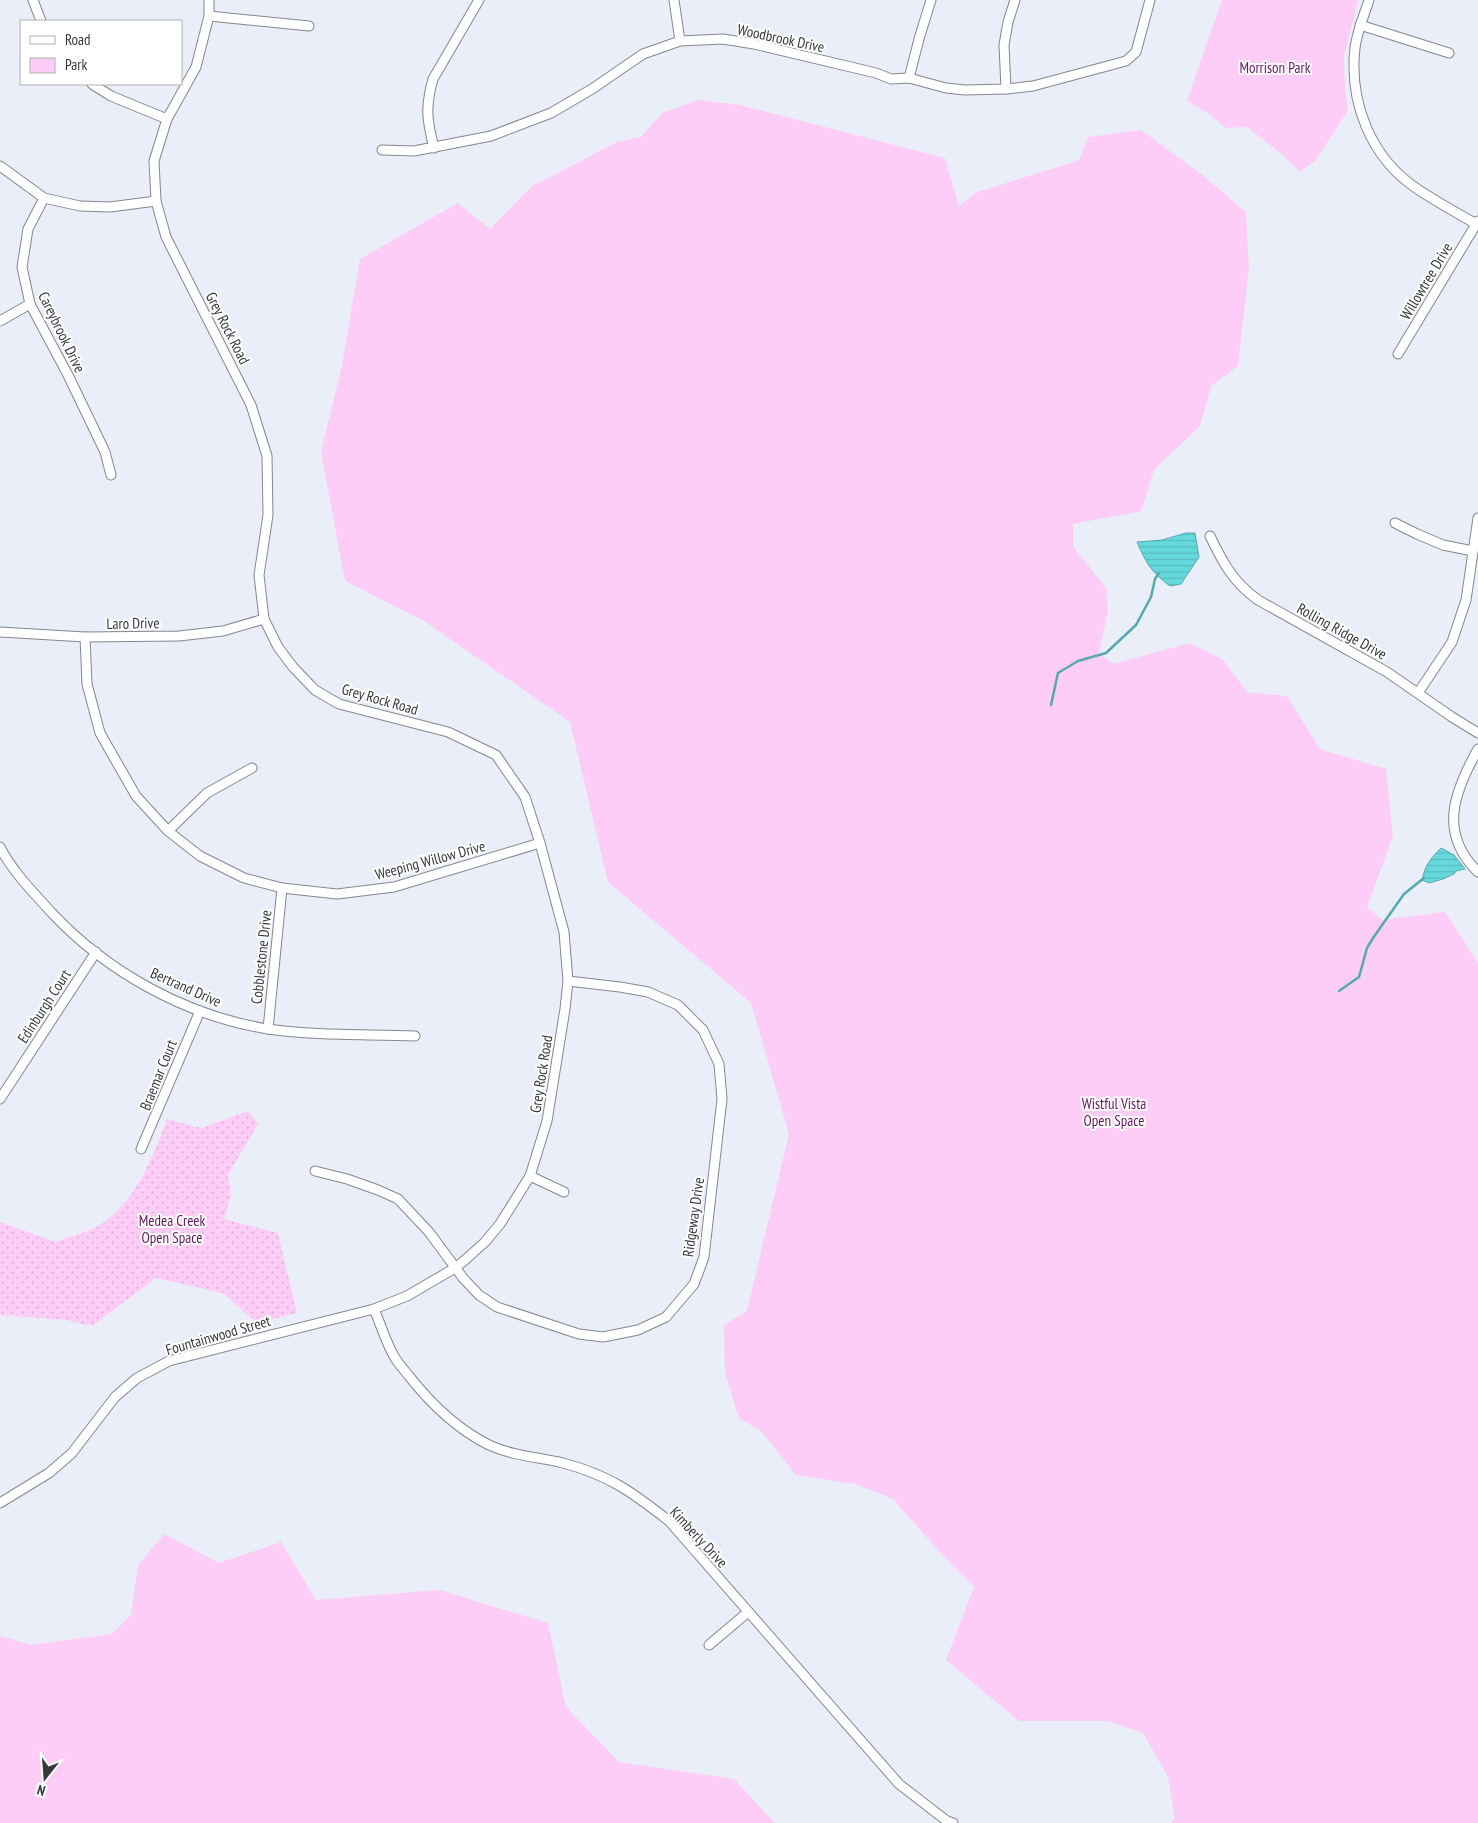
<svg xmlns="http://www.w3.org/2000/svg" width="1478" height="1823" viewBox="0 0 1478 1823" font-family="'PT Sans Narrow',sans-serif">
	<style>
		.grass { fill: url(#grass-dots) }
		.park { fill: #fdcdf8 }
		.water { fill: url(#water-rules); stroke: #57a9ad }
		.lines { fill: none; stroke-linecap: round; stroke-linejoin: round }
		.stream { stroke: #57a9ad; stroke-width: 2.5 }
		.minor-casing { stroke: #838790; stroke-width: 11 }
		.minor { stroke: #fff; stroke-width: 9 }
		.labels { text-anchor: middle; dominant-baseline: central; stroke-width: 4; stroke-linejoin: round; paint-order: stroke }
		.street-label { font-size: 15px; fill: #36383c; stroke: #fff }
		.park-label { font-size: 15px; fill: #61195f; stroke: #fff }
	</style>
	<defs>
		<pattern id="grass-dots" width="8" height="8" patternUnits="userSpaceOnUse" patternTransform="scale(1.25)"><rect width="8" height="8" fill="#fdcdf8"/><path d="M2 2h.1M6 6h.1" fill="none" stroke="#d9b1d6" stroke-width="1.8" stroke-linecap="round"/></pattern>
		<pattern id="water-rules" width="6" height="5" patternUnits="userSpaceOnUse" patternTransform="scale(1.25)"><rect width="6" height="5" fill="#65d9dd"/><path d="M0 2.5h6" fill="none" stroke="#58bbbf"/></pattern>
	</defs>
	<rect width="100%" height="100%" fill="#e9eef8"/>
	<path class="grass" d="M248 1111 258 1124 228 1175 231 1196 224 1219 278 1233 297 1313 257 1323 223 1293 156 1278 92 1326 67 1320 0 1315V1222L56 1242C70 1237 91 1231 103 1223 137 1199 153 1157 167 1119L201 1128Z"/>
	<g class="park">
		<path d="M1222 0H1358L1344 56 1345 89 1348 110 1316 160 1300 172 1277 150 1248 128 1243 127 1226 128 1206 112 1187 101Z"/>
		<path d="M699 100 740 105 945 158 959 206 978 192 1079 160 1088 137 1141 130 1205 177 1246 212 1249 268 1238 366 1211 386 1200 426 1154 470 1141 511 1073 524V546L1106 588 1108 611 1099 653 1114 664 1190 643 1223 660 1247 692 1287 696 1320 749 1386 769 1393 836 1367 907 1382 920 1445 912 1478 963V1823H1171L1175 1819 1168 1777 1143 1733 1108 1721H1019L946 1660 974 1587 946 1559 893 1499 855 1484 796 1475 761 1431 739 1418 725 1373 724 1325 747 1311 789 1134 751 1003 608 882 570 722 424 621 345 581 321 452 342 365 360 259 458 203 490 229 531 187 617 142 641 137 662 113Z"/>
		<path d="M164 1534 219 1563 281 1542 316 1600 439 1590 548 1623 566 1707 619 1762 734 1779 775 1823H0V1636L31 1645 112 1634 131 1615 138 1565Z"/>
	</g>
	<g class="water">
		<path d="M1186 533H1195L1199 557 1181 584 1170 586C1152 573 1146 563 1137 542L1162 540Z"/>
		<path d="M1441 848 1454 855 1465 869 1456 871 1454 874 1443 879 1429 883 1422 880C1425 865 1431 858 1441 848Z"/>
	</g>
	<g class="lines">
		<g class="stream">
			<path d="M1051 705 1058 673 1078 661 1106 653 1136 625 1151 597 1155 579 1159 573"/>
			<path d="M1339 991 1359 977 1367 948 1373 938 1404 894 1424 878"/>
		</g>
		<g class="minor-casing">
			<g id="minor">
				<path d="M33 0 41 21"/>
				<path d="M674 0 680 41"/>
				<path d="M1369 0C1364 16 1357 31 1355 48 1349 101 1370 157 1416 188 1435 201 1457 213 1478 225"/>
				<path d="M209 16 309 26"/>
				<path d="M1360 25 1449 53"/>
				<path d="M909 78 919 39 931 0"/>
				<path d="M92 84 111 96 167 119"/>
				<path d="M1006 89 1004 45 1008 22 1015 0"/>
				<path d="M434 148C427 121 425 107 433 79L479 0"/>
				<path d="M382 150 414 151 491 136 551 113 592 89 643 54 680 41 723 39 754 44 876 73 891 79 909 78 946 88 965 90 1006 89 1033 86 1126 61 1136 52 1150 0"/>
				<path d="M0 166 44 198 80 206 110 207 156 201"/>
				<path d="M44 198 28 229 22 267 30 304 68 375 105 452 111 475"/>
				<path d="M0 321 30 304"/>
				<path d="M1398 354 1478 221"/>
				<path d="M1395 523 1417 534 1443 545 1473 551"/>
				<path d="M1210 536C1223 563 1233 582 1258 600L1387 672 1452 717 1478 733"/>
				<path d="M0 632 85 637 179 636 223 631 264 619"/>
				<path d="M85 637 87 684 100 733 136 796 168 831 200 856 244 878 282 888 337 894 394 887 540 843"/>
				<path d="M1418 693 1452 642 1466 600 1478 518"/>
				<path d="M1478 749C1454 792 1438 833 1478 872"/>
				<path d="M168 831 207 793 252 768"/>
				<path d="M0 847C12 871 33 892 51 912 107 972 186 1016 268 1029 316 1036 366 1034 415 1036"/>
				<path d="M268 1029 282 888"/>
				<path d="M0 1099 96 952"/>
				<path d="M141 1149 200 1011"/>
				<path d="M315 1171 347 1179 378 1190 398 1199 429 1232 463 1278 479 1295 497 1307 579 1334 603 1337 638 1330 666 1317 694 1284 704 1257 722 1099 719 1064 703 1030 678 1005 648 992 620 987 568 981"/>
				<path d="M530 1176 564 1192"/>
				<path d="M374 1309C381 1325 386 1343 395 1358 399 1364 404 1370 409 1376 431 1404 457 1429 489 1445 513 1456 538 1457 563 1463 609 1475 632 1492 669 1521L899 1784 947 1821 953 1823"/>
				<path d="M0 1503 49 1473 72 1453 115 1397 137 1378 169 1361 374 1309 407 1296 455 1268 465 1260 485 1242 500 1224 530 1176 547 1121 565 1009 568 981 564 932 540 843 525 797 496 755 448 732 339 704 315 690 293 667 278 647 264 619 259 575 268 515 267 456 251 405 166 237 156 201 154 161 167 119 196 67 209 16V0"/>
				<path d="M709 1645 748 1612"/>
			</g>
		</g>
		<use href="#minor" class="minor"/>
	</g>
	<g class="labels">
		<g class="street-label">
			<text transform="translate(781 38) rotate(12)">Woodbrook Drive</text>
			<text transform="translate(1426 281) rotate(-59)">Willowtree Drive</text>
			<text transform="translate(228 328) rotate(63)">Grey Rock Road</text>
			<text transform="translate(62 332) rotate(64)">Careybrook Drive</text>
			<text transform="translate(133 623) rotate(-1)">Laro Drive</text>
			<text transform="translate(1342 631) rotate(29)">Rolling Ridge Drive</text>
			<text transform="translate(380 699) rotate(16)">Grey Rock Road</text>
			<text transform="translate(430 860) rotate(-15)">Weeping Willow Drive</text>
			<text transform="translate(261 957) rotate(-84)">Cobblestone Drive</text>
			<text transform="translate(186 987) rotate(24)">Bertrand Drive</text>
			<text transform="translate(44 1006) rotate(-57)">Edinburgh Court</text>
			<text transform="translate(541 1074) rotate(-81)">Grey Rock Road</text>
			<text transform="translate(158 1075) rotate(-68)">Braemar Court</text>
			<text transform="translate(693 1217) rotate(-82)">Ridgeway Drive</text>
			<text transform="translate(218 1335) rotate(-16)">Fountainwood Street</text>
			<text transform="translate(699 1537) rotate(47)">Kimberly Drive</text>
		</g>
		<g class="park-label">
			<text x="1275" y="67">Morrison Park</text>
			<text x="1114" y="1103">Wistful Vista<tspan x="1114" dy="17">Open Space</tspan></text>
			<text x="172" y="1220">Medea Creek<tspan x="172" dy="17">Open Space</tspan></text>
		</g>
	</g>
	<rect x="20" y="20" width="162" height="65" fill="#ffffff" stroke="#afafb1"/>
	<rect x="30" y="36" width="25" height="8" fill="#ffffff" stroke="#afafb1"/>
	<text x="65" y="45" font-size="15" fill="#36383c">Road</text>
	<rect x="30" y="58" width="25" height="15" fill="#fdcdf8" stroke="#afafb1"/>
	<text x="65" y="70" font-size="15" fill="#36383c">Park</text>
	<g transform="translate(45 1778) rotate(197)" stroke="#ffffff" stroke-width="4" paint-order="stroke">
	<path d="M0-4L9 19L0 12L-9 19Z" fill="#36383c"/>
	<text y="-8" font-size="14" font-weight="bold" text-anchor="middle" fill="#36383c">N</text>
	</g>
</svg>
